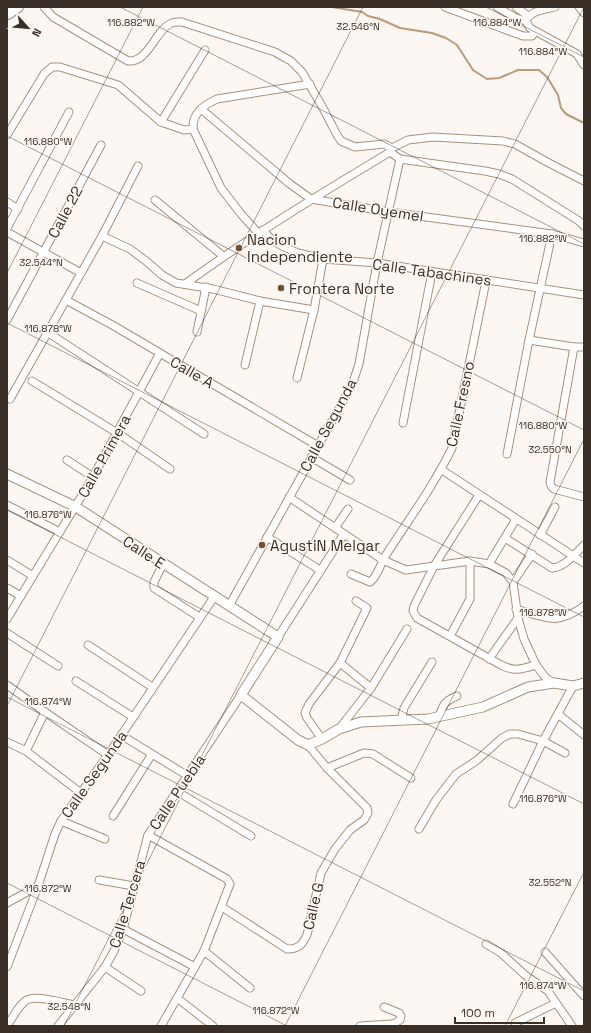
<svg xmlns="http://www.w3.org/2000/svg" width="591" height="1033" viewBox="0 0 591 1033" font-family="'Space Grotesk',sans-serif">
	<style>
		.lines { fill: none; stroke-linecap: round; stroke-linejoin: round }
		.stream { stroke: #be9976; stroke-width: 2 }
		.minor-casing { stroke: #a9917b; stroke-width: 9 }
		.major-casing { stroke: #a9917b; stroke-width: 11 }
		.highway-casing { stroke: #a9917b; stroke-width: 12 }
		.minor { stroke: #fff; stroke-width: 7 }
		.major { stroke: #fff; stroke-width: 9 }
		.highway { stroke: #fff; stroke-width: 10 }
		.ticks { fill: none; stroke: #3b3027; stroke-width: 1; stroke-opacity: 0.45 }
		.poi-dot { fill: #76502c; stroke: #fdf7f3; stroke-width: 1.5 }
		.labels { text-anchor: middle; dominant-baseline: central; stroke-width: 3; stroke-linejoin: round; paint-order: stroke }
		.street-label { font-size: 15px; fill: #3b3027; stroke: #fdf7f3 }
		.poi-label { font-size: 15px; fill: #3b3027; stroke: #fdf7f3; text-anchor: start }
		.ticks-label { font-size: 10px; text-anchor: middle; fill: #3b3027; stroke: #fdf7f3; stroke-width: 3; stroke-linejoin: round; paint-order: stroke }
	</style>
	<rect width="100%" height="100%" fill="#fdf7f3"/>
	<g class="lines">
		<path class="stream" d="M332 7 362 12 368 16 380 19 400 28 432 33 446 38 457 45 473 70 487 79 499 78 518 70H539L547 77 558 95 561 108 566 114 584 123"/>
		<g class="minor-casing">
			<g id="minor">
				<path d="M44 7 53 17 128 61C148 63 155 31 170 24 174 21 178 22 182 22L275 52 282 56 291 61 302 72 323 108 337 135 341 141 355 147 384 144 392 148"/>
				<path d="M445 7 523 36H532L535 32"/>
				<path d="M497 7 516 18 526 21"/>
				<path d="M516 7 528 16"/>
				<path d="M579 7 584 13"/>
				<path d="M526 21 530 28 577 54 584 65"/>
				<path d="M526 21C531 10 544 10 555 7"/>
				<path d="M201 109 290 184 311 199 389 212 552 234 584 243"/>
				<path d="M161 122 205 50"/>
				<path d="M7 135 44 74 52 67H60L118 85 161 122 184 130 193 129"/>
				<path d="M392 148 408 140 433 137 503 141 515 144 547 162 584 181"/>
				<path d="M390 152 400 159 485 171 499 174 512 179 579 221 584 226"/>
				<path d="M155 200 223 256"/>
				<path d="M7 202 18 209"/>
				<path d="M7 228 69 112"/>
				<path d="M263 230 272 240 282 246 298 253 323 259 377 263 584 295"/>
				<path d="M7 232 81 273"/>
				<path d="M258 233 241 214 221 188 193 129C192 113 204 105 217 99L310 84"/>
				<path d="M102 236 130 249 146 261 162 275 176 283 213 289 260 301 314 310"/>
				<path d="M137 283 201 311"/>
				<path d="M185 284C251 236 320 194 390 152L392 148"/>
				<path d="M66 300 114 326 318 446"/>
				<path d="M7 320 101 145"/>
				<path d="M47 332 204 434"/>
				<path d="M197 332 206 287"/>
				<path d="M529 340 574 347H584"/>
				<path d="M574 347 550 482 551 486 554 489 584 497"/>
				<path d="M245 365 260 301"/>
				<path d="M297 378 314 310 323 259"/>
				<path d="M32 381 119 434 170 469"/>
				<path d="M10 399 102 236 138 166"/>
				<path d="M403 423 432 272"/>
				<path d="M507 454 529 340 552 234"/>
				<path d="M311 457 350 480"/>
				<path d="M67 460 93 477"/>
				<path d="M442 470 584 563"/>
				<path d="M479 495 434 566 414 606 413 611 417 618 501 665C515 672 522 669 536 665"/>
				<path d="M289 497 383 560 406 570 470 561 489 564 506 573 513 582 518 618 524 639 536 665 546 678 554 683"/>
				<path d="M7 505 60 532"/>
				<path d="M335 528 348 509"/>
				<path d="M540 535 555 507"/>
				<path d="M267 537 320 570"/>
				<path d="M505 538 552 568C565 567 575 554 584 545"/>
				<path d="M7 560 33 576"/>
				<path d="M163 564 154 582V588L199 617"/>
				<path d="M489 564 516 519"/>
				<path d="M351 574 370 582C377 577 380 566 384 558 407 522 433 487 452 448L486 281"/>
				<path d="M513 582 532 554"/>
				<path d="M7 588 21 596"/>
				<path d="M229 606 352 385 359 364 377 263 400 159"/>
				<path d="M516 609C546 618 557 626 584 606"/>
				<path d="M7 619 93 477 160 353"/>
				<path d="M7 633 58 666"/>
				<path d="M450 636 470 599V561"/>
				<path d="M278 637 344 534"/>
				<path d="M88 645 152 687"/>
				<path d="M489 659 518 618"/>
				<path d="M340 663 371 688"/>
				<path d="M76 681 133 717"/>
				<path d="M7 685 45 712 108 755"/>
				<path d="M558 714 584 735"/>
				<path d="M439 717C443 704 445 701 457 696"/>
				<path d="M401 720 404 708 432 662"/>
				<path d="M339 729 371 688 407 629"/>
				<path d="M121 735 188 776"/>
				<path d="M322 739 307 718 305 713 309 704 340 663 367 608 356 601"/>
				<path d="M7 742 26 751 81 793"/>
				<path d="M26 751 45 712"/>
				<path d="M327 768 364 753 373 754 411 778"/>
				<path d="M178 792 251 836"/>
				<path d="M513 804 543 741 573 686"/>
				<path d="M113 816 152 754"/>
				<path d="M61 821 105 839"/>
				<path d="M419 829 436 800 456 774 476 761 502 738 510 734H518L543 741 565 753"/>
				<path d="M148 835 227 879 230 884 204 951 161 1026"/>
				<path d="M99 880 134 886"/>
				<path d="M7 903 38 886"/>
				<path d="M222 907 287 949C299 949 302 945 307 935L321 873 335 849 350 830 364 820 368 813 367 808 327 768 308 745"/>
				<path d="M123 929 195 967"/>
				<path d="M486 944 501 953 525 975 548 991 572 1026"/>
				<path d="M204 951 250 988"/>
				<path d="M545 952 584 996"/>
				<path d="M7 967 38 886 55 834 61 821 108 755 214 597"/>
				<path d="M105 967 141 991"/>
				<path d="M177 998 213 1026"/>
				<path d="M384 1007 399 1013 401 1016 400 1020 390 1026"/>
				<path d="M515 1023 556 1003"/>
				<path d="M7 1025C13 1018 17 1008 24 1002 33 993 62 1003 75 1005"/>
				<path d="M58 1026 105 967 114 951 123 929 148 835 241 695"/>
				<path d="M360 1026 392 1024"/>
			</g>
		</g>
		<g class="major-casing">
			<path id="major" d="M7 474 76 507 278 637 241 695 298 740 308 745 322 739 339 729 361 722 428 719 483 707 528 687 554 683 573 686 584 683"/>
		</g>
		<g class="highway-casing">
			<path id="highway" d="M8 14 18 7"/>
		</g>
		<use href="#minor" class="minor"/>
		<use href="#major" class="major"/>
		<use href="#highway" class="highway"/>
	</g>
	<path class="ticks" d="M120 7 584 244M486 7 584 57M7 136 584 430M7 273 143 7M7 323 584 617M7 510 584 804M7 697 584 991M7 706 363 7M7 883 287 1026M64 1026 584 7M285 1026 584 439M505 1026 584 872"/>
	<g class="poi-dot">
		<circle cx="239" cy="248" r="4"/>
		<circle cx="281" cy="288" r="4"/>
		<circle cx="262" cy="545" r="4"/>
	</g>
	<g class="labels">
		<g class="street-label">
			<text transform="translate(378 209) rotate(9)">Calle Oyemel</text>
			<text transform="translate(65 212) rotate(-62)">Calle 22</text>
			<text transform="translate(432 272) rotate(8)">Calle Tabachines</text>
			<text transform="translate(192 372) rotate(30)">Calle A</text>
			<text transform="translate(460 404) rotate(-78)">Calle Fresno</text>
			<text transform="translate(328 425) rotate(-62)">Calle Segunda</text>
			<text transform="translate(104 456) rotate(-61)">Calle Primera</text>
			<text transform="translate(144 552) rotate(33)">Calle E</text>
			<text transform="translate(94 774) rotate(-55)">Calle Segunda</text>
			<text transform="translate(177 792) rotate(-56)">Calle Puebla</text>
			<text transform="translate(127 904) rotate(-73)">Calle Tercera</text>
			<text transform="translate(313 906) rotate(-77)">Calle G</text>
		</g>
		<g class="poi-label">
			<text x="247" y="239">Nacion<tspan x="247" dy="17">Independiente</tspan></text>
			<text x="289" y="288">Frontera Norte</text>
			<text x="270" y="545">AgustiN Melgar</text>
		</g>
	</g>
	<g class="ticks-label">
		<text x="131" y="26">116.882°W</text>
		<text x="497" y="26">116.884°W</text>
		<text x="358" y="30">32.546°N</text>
		<text x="543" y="55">116.884°W</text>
		<text x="48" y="145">116.880°W</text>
		<text x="543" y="242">116.882°W</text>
		<text x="41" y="266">32.544°N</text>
		<text x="48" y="332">116.878°W</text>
		<text x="543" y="429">116.880°W</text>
		<text x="550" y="453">32.550°N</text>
		<text x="48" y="518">116.876°W</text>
		<text x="543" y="616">116.878°W</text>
		<text x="48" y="705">116.874°W</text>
		<text x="543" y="802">116.876°W</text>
		<text x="550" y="886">32.552°N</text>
		<text x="48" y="892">116.872°W</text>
		<text x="543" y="989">116.874°W</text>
		<text x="69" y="1010">32.548°N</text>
		<text x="276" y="1014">116.872°W</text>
	</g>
	<rect width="591" height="1033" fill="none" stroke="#3b3027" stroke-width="16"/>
	<g transform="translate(28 28) rotate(117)" stroke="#fdf7f3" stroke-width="3" paint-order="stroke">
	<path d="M0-3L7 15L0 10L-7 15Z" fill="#3b3027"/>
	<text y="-6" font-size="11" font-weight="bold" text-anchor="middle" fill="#3b3027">N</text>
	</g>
	<path d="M455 1017v6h89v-6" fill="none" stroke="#3b3027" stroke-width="2"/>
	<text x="461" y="1017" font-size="12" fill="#3b3027" stroke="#fdf7f3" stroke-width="3" paint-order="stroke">100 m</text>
</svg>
